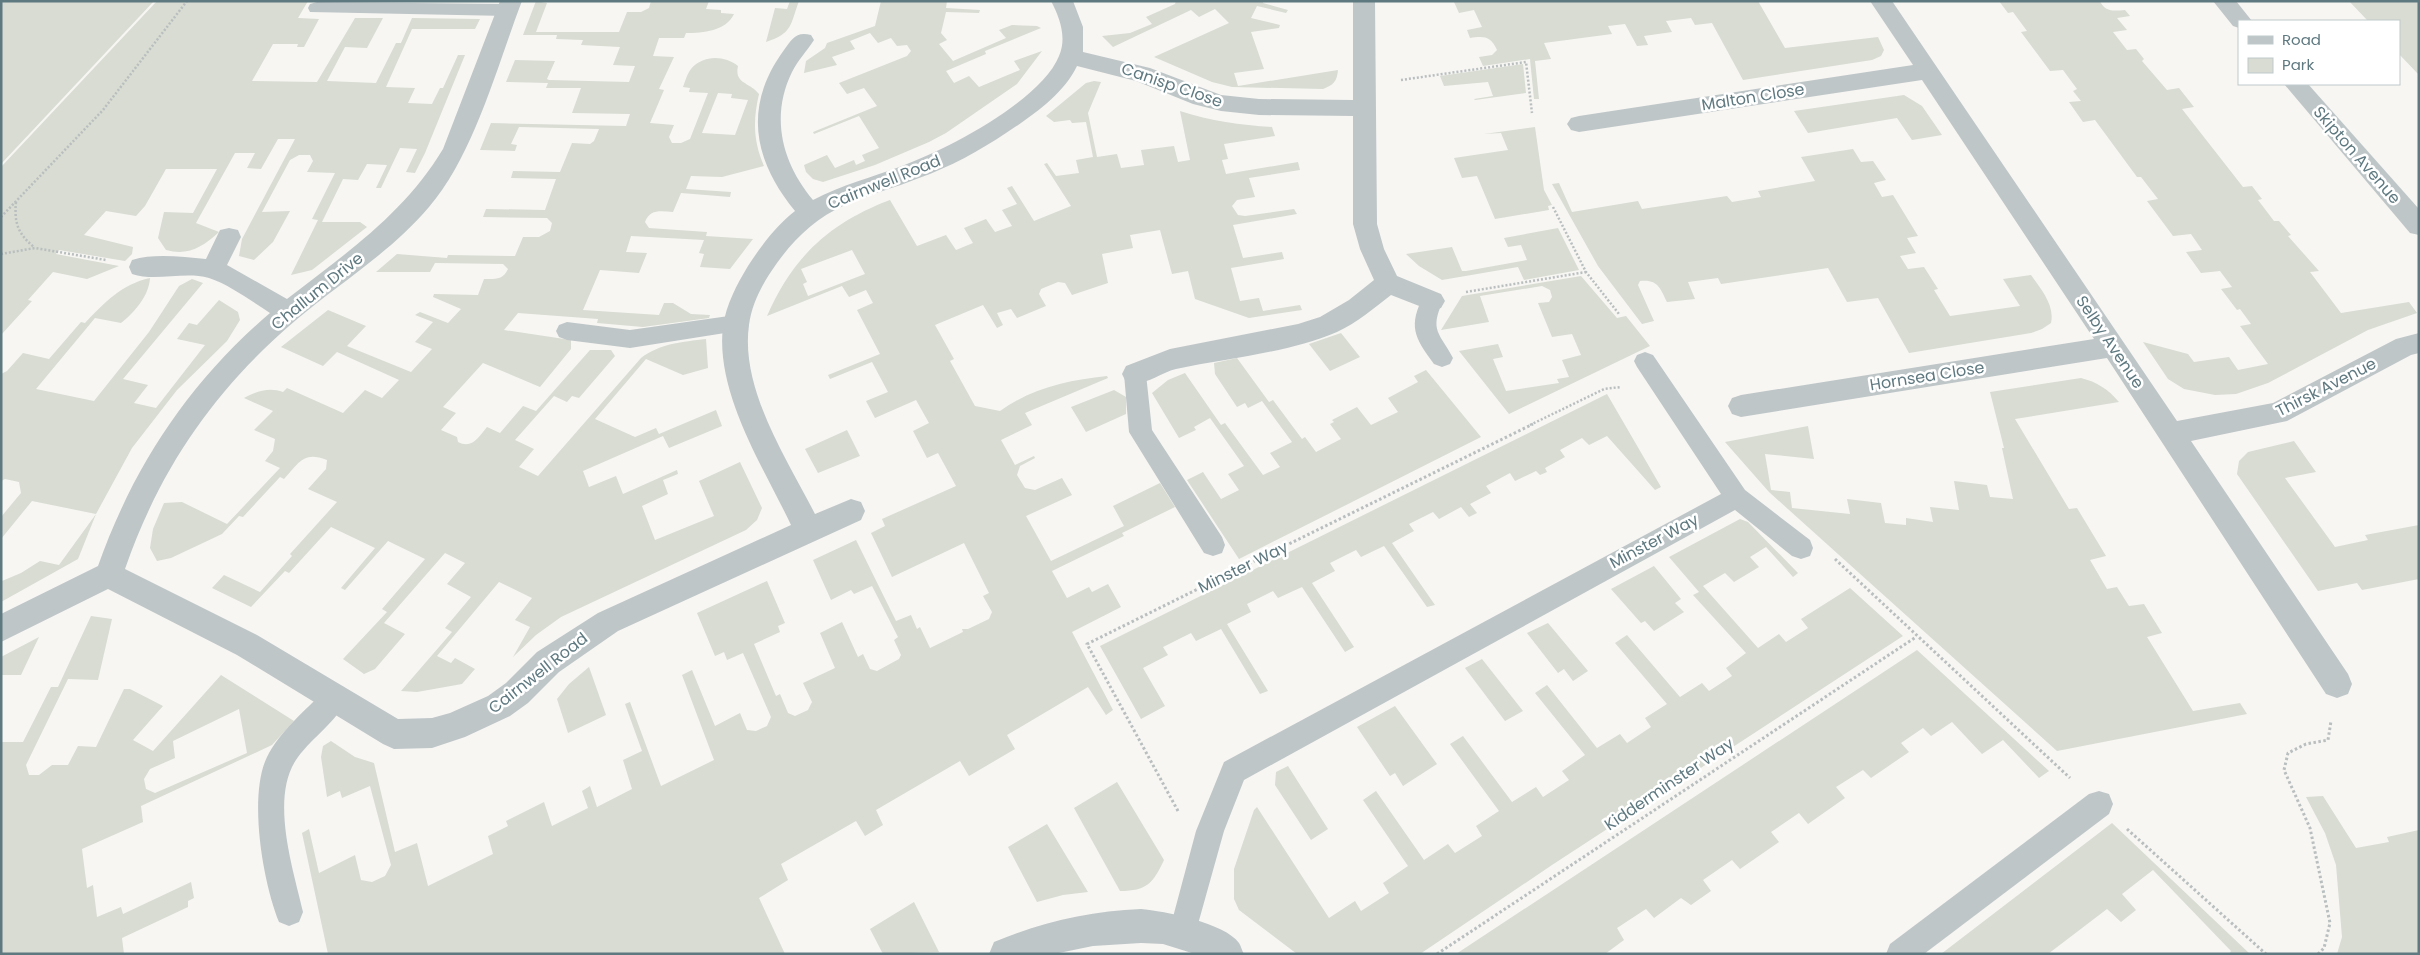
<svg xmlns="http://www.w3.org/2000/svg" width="2420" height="955" viewBox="0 0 2420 955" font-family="Poppins,sans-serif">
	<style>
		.green { fill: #d8dcd2; fill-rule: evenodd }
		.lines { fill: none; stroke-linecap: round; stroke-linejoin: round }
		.path-far1 { stroke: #b9bebf; stroke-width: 2.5; stroke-dasharray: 2 2; stroke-linecap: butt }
		.path { stroke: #b9bebf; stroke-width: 3; stroke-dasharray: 2.5 2.5; stroke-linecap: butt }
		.service { fill: #bfc6c8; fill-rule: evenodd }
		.minor { fill: #bfc6c8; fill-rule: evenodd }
		.labels { text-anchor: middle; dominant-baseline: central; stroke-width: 5; stroke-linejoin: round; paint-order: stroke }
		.street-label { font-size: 16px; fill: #5f7980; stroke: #fff }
	</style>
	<rect width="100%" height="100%" fill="#f7f6f3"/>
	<g class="green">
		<path d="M1 1H154L1 164Z"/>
		<path d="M157 1H308L298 18 319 19 304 47H297L298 44H273L252 81 317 82 355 18H383L367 48 345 47 327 81 376 83 396 43H401L412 18 480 19 475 29H412L386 87 415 88 408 103 432 104 440 88H443L458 55H465L425 153 415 173 406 172 417 149 400 148 381 188H376L387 165 367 164 358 180 343 179 322 222H360L367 227 312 270 291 275 318 220 312 219 335 173 307 172 313 161 310 155H299L290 160 262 212 290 211 273 242 254 260 239 256 242 239 295 139H278L261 169 247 168 255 153H235L196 223 219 232C203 247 188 256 166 250L158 238 164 212 193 213 217 169H166L145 206 136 216 106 211 84 235 133 247 132 254 125 261 59 250 56 254 119 266 87 279 53 272 28 300 32 301 1 335V167Z"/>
		<path d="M536 1 547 3 536 32H619L627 12H641L649 8 651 1H709L706 9 721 10V13L734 14C726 31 703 33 686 33L684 38H659L653 56 674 57 659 89 664 90 650 123 674 125 669 137 672 143H681L690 139 708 93 689 92 690 88 683 87C685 82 687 74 691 69 703 55 724 55 738 66 734 84 750 82 759 94 753 120 753 141 764 166L722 177 691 176 686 189 731 192 730 197 681 193 673 212C660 211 650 209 645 222L649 228 707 232 706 236 753 239 730 269 700 267 704 254 699 253 704 240 631 236 626 252 647 253 639 273 600 270 583 310 659 315 664 303H673L691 314 710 315 709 318 643 327 597 323 598 319 518 313 504 330 571 340V349L540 387 483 363 443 407 456 413 441 430 457 437 458 442C472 449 478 438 487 427L500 433 523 406 536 411 590 350H611L615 356 579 398 572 396 567 402 554 396 515 440 534 449 519 467 538 476 641 358C661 343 682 342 706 339L708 368 683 375 646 359 595 419 635 437 656 428 659 434 716 410 722 426 669 448 663 436 583 471 589 487 616 476 623 494 677 470 678 474 663 480 668 494 642 506 655 540 714 516 699 481 740 462 762 508 757 520 746 530 561 617 536 635 513 657 530 627 515 620 532 598 499 582 437 656 451 663 455 658 475 669 462 684 417 692 401 691 452 632 445 628 471 597 447 584 465 563 445 553 384 623 405 634 375 669 364 674 343 659 387 612 382 609 425 559 388 541 345 590 341 588 375 548 331 527 289 573 285 571 251 607 212 588 224 575 260 592 292 556 290 554 337 502 308 489 326 469 327 460C303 451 300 462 284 479L280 477 243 517 239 516 222 534 171 558 157 561 150 548 153 529 164 503 182 502 227 524 280 468 265 461 273 451 275 439 254 430 273 411 244 398C256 391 270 387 283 392L287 388 343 413 365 390 382 398 399 380 337 352 323 366 281 347 328 310 366 326 347 346 411 372 432 349 415 342 433 322 415 315 420 312 448 323 461 309 433 297 434 294 478 295 484 279C496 279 503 280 508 269L503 264 435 263 430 272H376L397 254 447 258 448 255 515 256 523 237H539L550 231 552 223 547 218 483 217 486 209 545 210 556 179 511 178 513 171 560 172 572 143 590 144 594 141 599 129 519 127 511 144 517 145 515 151 480 150 491 123 626 126 630 114 572 113 581 88H546L548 83 506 82 515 60 555 61 547 79 549 80 629 82 635 66 613 65 620 47 581 45 583 40 556 39 557 35H523ZM718 93 732 94 731 98 748 100 735 135 702 133Z"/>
		<path d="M790 1H799C790 25 793 33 766 42L775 8 787 9Z"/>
		<path d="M881 1H947L946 8 980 10 979 13 946 12 941 33 947 40 939 44 953 61 1006 38 999 30 1012 25 1037 26 1041 28 985 51 986 54 946 71 954 83 969 76 979 87 1020 70 1014 61 1042 51 1017 84 946 133 929 142 875 165 823 182 813 179 806 172 804 165 827 155 835 168 854 160 856 165 865 161 862 155 879 148 859 116 814 134 813 132 877 106 864 88 847 94 839 83 907 56 911 51 907 45 897 46 891 38 878 43 870 33 850 41 855 49 832 57 837 65 804 73 806 61 825 48 827 43 875 26Z"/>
		<path d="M1176 1H1263V3L1288 10 1286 13 1257 6 1251 18 1280 25 1279 28 1251 32 1264 69 1234 73 1238 86 1338 70C1337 82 1333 85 1323 89L1232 87 1212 82 1154 57 1229 23 1215 9 1199 17 1191 10 1113 47 1102 36 1130 33 1152 24 1146 17 1175 4Z"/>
		<path d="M1758 1 1785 48 1878 37 1884 50 1881 56 1872 60 1743 80 1712 23 1695 25 1691 18 1666 21 1672 32 1644 36 1648 45 1637 46 1625 24 1608 26 1612 34 1544 43 1551 59 1535 61 1539 99H1534L1530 59 1483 66 1479 57 1492 55 1497 50C1491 36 1484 36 1470 38L1467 30 1482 27 1474 10 1459 13 1454 2Z"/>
		<path d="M1999 1H2100C2105 12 2113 11 2125 10L2130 16 2117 18 2127 30 2113 32 2127 50 2136 49 2144 59 2142 61 2167 90 2179 88 2194 107 2182 109 2243 187 2252 186 2262 199 2258 200 2274 221H2279L2291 235 2288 236 2319 271 2310 272 2341 313 2409 302 2417 313 2368 330 2268 383 2236 394 2215 395 2184 389 2168 379 2143 342 2188 354 2194 362 2229 357 2238 370 2268 364 2240 326 2251 324 2240 309 2237 310 2221 289 2232 287 2220 271 2201 273 2186 252 2202 250 2191 234 2173 236 2147 201 2158 199 2141 177H2137L2095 120 2083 122 2069 102 2081 101 2073 91 2077 89 2063 70 2050 71 2021 32 2027 31 2013 12 2008 13Z"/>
		<path d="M2349 1H2419V75L2399 54V21H2368Z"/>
		<path d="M1523 64 1526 93 1475 100 1474 99 1493 96 1488 82 1444 86 1440 76Z"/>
		<path d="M1094 81 1101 82 1088 113 1097 157 1117 154 1121 168 1144 165 1141 150 1174 146 1178 162 1190 160 1180 111C1211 121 1240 125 1272 127L1275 136 1224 144 1228 159 1222 160 1226 174 1298 162 1300 170 1249 178 1255 197 1237 200 1232 206 1238 215 1245 216 1294 209 1297 214 1233 225 1243 258 1282 252 1284 259 1231 268 1240 301 1259 298 1263 311 1300 305 1302 310 1249 318 1195 299 1188 271 1172 274 1160 230 1130 235 1133 248 1102 254 1108 283 1072 295 1065 283 1058 282 1041 289 1039 294 1046 306 1017 318 1011 309 997 313 1003 325 997 328 983 305 935 325 954 359 950 361 975 406 1000 411C1032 388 1068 380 1107 376L1108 378 1025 413 1032 425 1001 440 1015 465 1034 456 1035 458 1020 466 1017 475 1025 488 1035 490 1062 478 1072 495 1026 516 1051 561 1124 526 1113 506 1160 483 1175 507 1122 533 1124 536 1052 571 1067 598 1089 587 1092 592 1108 584 1121 607 1072 632 1113 710 1106 715 1088 687 1007 735 1015 749 969 776 960 761 876 810 883 825 865 836 856 821 781 864 788 880 759 898 785 954H328L302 833 309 829 319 873 355 855 361 880 372 882 385 876 391 865 370 786 342 798 340 791 327 797 321 757 323 746 331 741 355 757 374 763 395 852 417 843 428 886 493 854 488 836 508 826 506 821 544 802 552 826 588 808 582 791 590 786 597 807 632 789 623 760 642 751 625 704 630 702 661 786 714 760 682 675 692 670 715 726 740 713 747 730 756 731 767 726 771 717 743 653 727 660 724 652 715 656 697 613 767 581 785 623 778 626 780 632 754 644 776 696 780 694 788 713 795 716 808 710 812 702 803 683 835 668 820 633 842 622 858 657 863 654 870 669 877 671 899 659 901 655 894 640 898 637 872 586 854 594 851 590 831 600 813 560 856 540 896 621 911 615 917 629 920 627 930 648 963 632 962 629H968L989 619 992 612 983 596 989 593 964 543 892 577 871 533 885 526 882 519 956 486 938 453 927 458 913 431 929 423 916 400 875 418 866 401 888 392 872 362 830 379 828 375 880 354 857 310 873 303 866 290 849 297 842 286 767 316C793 257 829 223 890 200L917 246 946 235 956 250 973 243 964 228 986 219 995 232 1012 226 1002 210 1017 204 1007 188 1012 186 1034 221 1071 206 1044 164 1047 163 1056 176 1079 173 1076 160 1093 157 1086 122 1072 123 1070 120 1054 122 1046 116 1086 83ZM852 250 865 274 808 296 803 284 807 282 801 269Z"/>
		<path d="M1904 95 1922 106 1942 135 1912 140 1897 118 1808 133 1794 111Z"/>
		<path d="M1535 127 1544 190 1552 205 1548 206 1549 210 1495 219 1477 176 1462 178 1454 158 1508 150 1501 133 1484 134Z"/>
		<path d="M1853 149 1861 162 1873 161 1886 180 1874 183 1882 197 1893 195 1918 236 1907 238 1916 253 1900 256 1908 269 1924 267 1938 289 1934 290 1950 316 2020 306 2003 279 2031 275C2041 289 2055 305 2051 323L2042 329 2031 333 1909 353 1878 298 1847 302 1828 268 1721 284 1718 278 1688 282 1695 299 1667 302C1660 288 1658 279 1640 281L1638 285 1654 321 1642 324 1598 266 1552 184 1559 183 1572 212 1638 201 1642 209 1727 196 1732 202 1761 197 1758 191 1815 181 1801 157Z"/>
		<path d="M1558 228 1579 270 1524 280 1518 267 1442 280 1419 266 1406 254 1452 247 1462 271H1466L1527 260 1521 245 1508 247 1504 238Z"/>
		<path d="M1581 276 1617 318 1626 316 1650 346 1509 414 1459 351 1498 344 1503 357 1493 359 1506 391 1559 383 1557 379 1569 377 1562 360 1581 355 1572 334 1552 337 1538 303 1549 302 1552 297 1550 290 1542 286 1480 296 1489 322 1441 330 1462 296Z"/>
		<path d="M150 278C149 296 134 313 121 323L95 318 36 389 94 401 149 332 179 286 192 279 203 283 123 379 148 385 134 403 156 408 205 345 177 339 189 323 197 325 219 300 238 312 240 320 227 341 177 390 132 448 96 514 78 559 1 602 2 581 21 573 40 561 59 565 96 514 32 501 1 539V517L21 493 19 482 5 479 1 481V374L7 371 23 353 49 359 81 322 85 323C104 303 122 284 150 278Z"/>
		<path d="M1341 333 1360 357 1330 371 1309 344Z"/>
		<path d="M1237 358 1269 402 1273 400 1302 439 1305 437 1316 452 1341 439 1330 424 1334 422 1332 420 1357 407 1371 425 1398 412 1388 398 1418 382 1414 376 1426 370 1481 437 1239 559 1187 480 1203 472 1221 499 1239 490 1228 474 1244 466 1210 418 1194 427 1196 430 1179 438 1152 393 1168 380 1185 373 1221 425 1225 423 1263 475 1280 467 1270 453 1292 442 1262 401 1248 408 1245 403 1237 407 1215 374 1214 363Z"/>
		<path d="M2081 378C2097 382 2108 389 2119 402L2015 419 2069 509 2077 508 2106 556 2090 560 2107 589 2117 587 2129 606 2144 604 2162 633 2147 637 2193 711 2240 703 2247 714 2057 751 1769 492 1725 442 1808 426 1814 459 1765 454 1771 490 1790 492 1792 508 1850 514 1847 499 1881 503 1885 523 1906 525V518L1933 522 1930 507 1959 510 1954 481 1987 485 1990 497 2013 499 2002 448H2004L1990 392Z"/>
		<path d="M1114 390 1126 397V414L1086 432 1071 407Z"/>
		<path d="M1607 394 1661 487 1655 490 1607 436 1589 445 1582 438 1560 450 1565 457 1545 468 1547 472 1540 475 1536 471 1515 481 1510 473 1486 486 1491 493 1470 504 1477 513 1469 517 1461 507 1439 519 1433 512 1409 524 1414 531 1392 543 1435 605 1427 607 1384 546 1361 557 1356 550 1330 563 1335 571 1312 583 1354 647 1345 652 1302 587 1278 598 1273 591 1247 604 1251 612 1227 624 1268 691 1260 694 1221 629 1196 641 1191 633 1163 647 1168 655 1143 668 1165 706 1141 719 1100 646Z"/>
		<path d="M847 430 860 456 818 473 805 449Z"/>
		<path d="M2294 441 2316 472 2285 478 2335 547 2368 540 2365 535 2419 525V579L2362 590 2357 583 2318 591 2237 474 2239 461 2248 452Z"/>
		<path d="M1740 519 1748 522 1798 573 1793 577 1766 547 1750 557 1759 567 1734 582 1725 573 1703 586 1758 648 1779 634 1786 642 1808 628 1801 619 1850 588 1903 636 1552 865 1420 954H1297L1239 910 1234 899V869L1254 810 1257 807 1329 918 1355 901 1361 911 1389 893 1383 883 1408 866 1363 800 1376 791 1424 860 1448 844 1455 853 1482 836 1476 826 1499 811 1450 744 1463 736 1512 802 1536 787 1543 797 1569 780 1562 771 1585 755 1535 693 1547 685 1597 748 1620 734 1627 743 1651 727 1645 718 1667 704 1615 643 1627 635 1680 697 1702 683 1709 691 1732 676 1726 668 1746 653 1693 595 1699 592 1669 557Z"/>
		<path d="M1654 566 1681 599 1675 603 1684 612 1654 631 1645 621 1641 623 1611 589Z"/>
		<path d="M91 616 112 619 98 680 68 679 26 765 29 775H39L52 765H68L78 746 96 747 124 689H130L163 706 133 740 153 751 221 675 294 721 272 745 141 806 143 822 82 849 87 888 93 885 97 917 121 907 123 914 191 882 194 898 188 901V907L122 938 124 954H1V742H23L51 687H58ZM239 709 247 753 155 793 146 789 144 779 150 769 175 758 173 741Z"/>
		<path d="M1548 623 1588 671 1573 681 1564 669 1558 673 1527 633Z"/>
		<path d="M39 637 21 675H1V657Z"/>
		<path d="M1917 650 2049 771 2039 778 2003 740 1982 754 1952 722 1931 736 1923 728 1901 743 1909 752 1871 778 1863 770 1836 787 1845 798 1808 824 1799 813 1771 832 1779 842 1740 869 1732 860 1703 880 1711 891 1691 905 1681 898 1654 918 1646 909 1617 928 1624 940 1605 954H1456Z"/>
		<path d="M1482 659 1523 711 1505 721 1465 668Z"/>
		<path d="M589 667 606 715 568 733 557 699 569 684Z"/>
		<path d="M1395 706 1437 764 1403 786 1395 773 1390 776 1357 727Z"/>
		<path d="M1288 766 1328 829 1311 840 1275 785 1276 772Z"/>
		<path d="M1117 782 1164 860C1153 883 1147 891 1120 891L1074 808Z"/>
		<path d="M2323 796 2356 848 2389 842 2387 837 2419 830V954H2337L2342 937 2336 865 2325 833 2306 797Z"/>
		<path d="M2112 823 2250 954H2229L2231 951 2153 870 2122 894 2136 910 2121 922 2107 909 2048 954H1941Z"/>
		<path d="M1047 824 1088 892 1063 895 1037 902 1008 847Z"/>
		<path d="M914 902 939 952 883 954 870 929Z"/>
	</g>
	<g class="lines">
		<g class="path-far1">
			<path d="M1401 80 1526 62 1532 113"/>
			<path d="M16 202C14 223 18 234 34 247"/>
			<path d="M1553 207 1586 272 1619 314"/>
			<path d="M1 217 103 110 187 1"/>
			<path d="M1 254 35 248 106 260"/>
			<path d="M1466 292 1586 272"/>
			<path d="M1530 425 1604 389 1621 387"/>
		</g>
		<g class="path">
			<path d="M1835 559 2070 778"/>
			<path d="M1240 568 1533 424"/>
			<path d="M1178 811 1087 644 1216 580"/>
			<path d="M2127 829 2266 954"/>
			<path d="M1437 954 1916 637"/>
			<path d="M2318 954 2324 948 2330 923 2310 828 2284 770 2288 753 2306 744 2328 740 2331 721"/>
		</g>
		<g class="service">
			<path d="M317 2 507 4 514 6 516 10 514 14 507 16 310 12 308 8 310 4Z"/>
			<path d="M1432 292 1440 295 1443 301C1429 331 1440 333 1453 358L1450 364 1442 367 1434 364C1414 337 1408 326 1424 295Z"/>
			<path d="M736 315 744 318 747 324 744 330 630 348 567 340 559 337 556 331 559 325 567 322 630 330Z"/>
			<path d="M1645 352 1653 355 1745 490 1810 540 1813 548 1810 556 1801 559 1792 556 1735 510 1244 780 1224 831 1193 942 1183 946 1173 942 1169 932 1196 831 1224 762 1721 494 1637 367 1634 361 1637 355Z"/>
			<path d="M1135 365 1143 367 1146 374 1152 430 1222 537 1225 545 1222 553 1213 556 1204 553 1129 432 1124 374 1127 367Z"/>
			<path d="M334 687 343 690 347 699C337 721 313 737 298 757 269 796 293 868 303 912L299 922 289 926 279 922C263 883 248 796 267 757 280 731 305 711 325 690Z"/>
			<path d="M2099 791 2109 794 2113 804 2109 814 1924 954H1886L1890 944 2089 794Z"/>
		</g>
		<g class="minor">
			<path d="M500 1H522C497 66 474 155 429 207 391 252 341 282 296 320 215 389 160 468 125 569L257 635 398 719 432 718 450 713 488 696 506 683 537 652 598 613 791 525C763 466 715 393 723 326 726 305 737 284 748 266 761 246 776 226 795 211 753 160 743 106 784 50 792 39 796 31 811 35L814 40C807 51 798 60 792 72 770 117 782 163 813 200 841 185 873 177 902 166 946 150 1041 101 1059 56 1067 38 1060 18 1051 1H1073L1083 27V52L1150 68 1221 95 1259 99 1353 100V1H1375L1377 224 1384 249 1397 276 1441 294 1445 301 1441 308 1432 311 1391 295C1374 308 1357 323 1337 332 1287 353 1229 358 1176 369 1159 373 1144 388 1126 382L1122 374 1126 366 1170 349 1298 324 1320 317 1349 300 1374 280 1360 249 1353 224V116L1259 115 1221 111 1193 104 1136 81 1077 66C1063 95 1032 116 1006 133 979 151 950 167 919 178 895 188 869 194 845 205 816 218 795 238 777 263 764 281 752 302 749 325 740 389 787 459 815 514L851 499 861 502 865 511 861 520 618 631 559 672 528 703 510 716 465 737 432 748 394 749 383 744 237 655 108 589 1 642V614L98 566C133 467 189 382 270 313 251 301 230 285 209 278 184 271 156 282 132 274L129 267 132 260C155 253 182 257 206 259L220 230 229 228 238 230 241 237 227 265 287 299C345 254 404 214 443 149Z"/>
			<path d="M1870 1H1892L2177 421 2273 403 2396 339 2419 333V353L2411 355 2287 421 2191 441 2348 674 2352 684 2348 694 2337 698 2326 694 2107 358 1741 417 1732 414 1728 406 1732 398 1741 395 2094 339 1922 80 1579 132 1571 130 1567 124 1571 118 1579 116 1913 65Z"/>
			<path d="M2213 1H2236L2252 21H2239V28L2233 26Z"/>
			<path d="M2284 84H2308L2419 209V235L2410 233Z"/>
			<path d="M1141 909C1164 911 1225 923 1239 943 1241 946 1242 951 1244 954H1195L1163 944 1141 943 1093 946 1054 954H989L994 942C1042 922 1089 911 1141 909Z"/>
		</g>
	</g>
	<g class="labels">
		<g class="street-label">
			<text transform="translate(1172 85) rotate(19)">Canisp Close</text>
			<text transform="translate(1753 97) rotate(-9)">Malton Close</text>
			<text transform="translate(2357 155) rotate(49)">Skipton Avenue</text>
			<text transform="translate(884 182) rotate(-22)">Cairnwell Road</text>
			<text transform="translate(317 291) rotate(-39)">Challum Drive</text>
			<text transform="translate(2110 342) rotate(56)">Selby Avenue</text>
			<text transform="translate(1927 376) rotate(-9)">Hornsea Close</text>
			<text transform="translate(2326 387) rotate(-27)">Thirsk Avenue</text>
			<text transform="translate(1654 541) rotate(-28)">Minster Way</text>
			<text transform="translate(1243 567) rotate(-26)">Minster Way</text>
			<text transform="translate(538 673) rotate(-38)">Cairnwell Road</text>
			<text transform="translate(1669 784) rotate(-34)">Kidderminster Way</text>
		</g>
	</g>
	<rect width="2420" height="955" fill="none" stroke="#5f7980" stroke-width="5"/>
	<rect x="2238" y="20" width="162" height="65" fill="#ffffff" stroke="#bfc9cc"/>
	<rect x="2248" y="36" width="25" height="8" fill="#bfc6c8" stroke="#bfc9cc"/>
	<text x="2282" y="45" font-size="15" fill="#5f7980">Road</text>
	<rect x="2248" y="58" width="25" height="15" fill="#d8dcd2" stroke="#bfc9cc"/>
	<text x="2282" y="70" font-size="15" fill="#5f7980">Park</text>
</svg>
